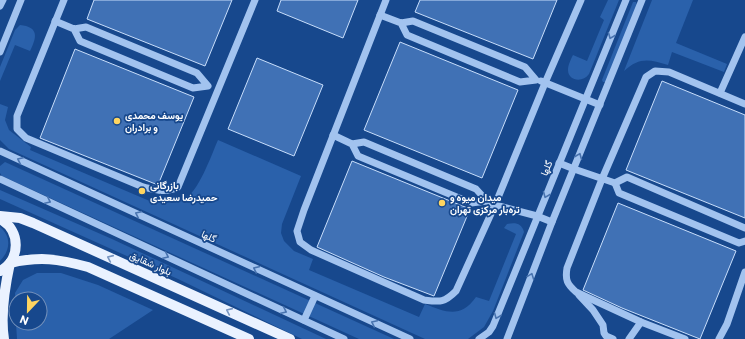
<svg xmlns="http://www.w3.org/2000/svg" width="745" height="339" viewBox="0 0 745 339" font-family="Commissioner,Vazirmatn,sans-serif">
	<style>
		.green { fill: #2a61ab }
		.building { fill: #4071b5; stroke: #c8defb }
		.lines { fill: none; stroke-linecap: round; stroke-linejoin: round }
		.minor { stroke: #a2c3ef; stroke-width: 7 }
		.major { stroke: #eaf2ff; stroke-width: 10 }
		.oneway { stroke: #4873af }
		.oneway2 { stroke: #7694c0 }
		.poi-dot { fill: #ffd560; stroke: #17488d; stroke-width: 1.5 }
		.labels { text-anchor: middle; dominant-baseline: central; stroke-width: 3.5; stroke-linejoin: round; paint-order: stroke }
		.poi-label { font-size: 10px; font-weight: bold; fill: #fff; stroke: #17488d; text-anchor: start }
		.street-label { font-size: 10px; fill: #fff; stroke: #17488d }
	</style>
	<rect width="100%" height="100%" fill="#17488d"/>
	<g class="green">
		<path d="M608 0H619L589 74C583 83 568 81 568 70 568 65 571 59 573 55L587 61 604 20 600 17Z"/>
		<path d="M652 0H693L676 43 727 64 724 72 672 52 668 65C649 59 639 57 624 71Z"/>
		<path d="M633 2H636L637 5 606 82H603L602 80Z"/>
		<path d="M20 25C39 27 37 37 30 51L15 45 0 81V67L15 30Z"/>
		<path d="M0 104 8 107 5 120 9 130 31 147 30 150 152 202 155 197C161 199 177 200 183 199 198 195 212 153 218 140L301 176 282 224 281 233 284 241 294 251 313 259 309 270 419 317 425 304C447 313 461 318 476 297L489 301 516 234 504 228 507 224C515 222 522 223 524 232L493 311 484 327 468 339H425L9 149 0 140Z"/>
		<path d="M5 162 394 339H359L2 176 0 173V166Z"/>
		<path d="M0 190 112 239 326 339H302L178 279 0 199Z"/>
		<path d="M0 227C12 237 10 251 0 261Z"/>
		<path d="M37 273H61L98 285 153 310 109 339H17L16 323H40V299H16V313L15 293 23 280Z"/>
	</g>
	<g class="building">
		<path d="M94 0H232L205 66 87 19Z"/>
		<path d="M281 0H358L343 38 277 11Z"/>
		<path d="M420 0H557L533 59 415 12Z"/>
		<path d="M400 42 518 90 482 178 364 130Z"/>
		<path d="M75 49 194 97 158 185 40 138Z"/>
		<path d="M257 58 323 85 294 156 228 129Z"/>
		<path d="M662 81 745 115V218L626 170Z"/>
		<path d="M352 161 470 209 434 296 384 277 317 247Z"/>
		<path d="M618 203 736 251 700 339 622 308 583 290Z"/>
	</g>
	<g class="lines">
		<g class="minor">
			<path d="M64 0 17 116V129L26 138 143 187C156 190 166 193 178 187L255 0"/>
			<path d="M386 0 304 210 297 231 300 242 311 250 424 300C440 302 444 303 456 291L495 205 537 216 552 222"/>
			<path d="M0 6 3 0"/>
			<path d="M380 15 401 23 413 21 525 67 536 80 520 82 407 35 401 23"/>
			<path d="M55 21 74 29 86 27 197 73 208 86 193 88 80 41 74 29"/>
			<path d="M0 52 21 0"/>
			<path d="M541 81 600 105"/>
			<path d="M720 93 745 37"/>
			<path d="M333 135 352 144 364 142 476 189 487 201 471 203 358 156 352 144"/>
			<path d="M0 151 410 339"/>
			<path d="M559 163 574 169 615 183 627 177 745 228"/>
			<path d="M0 179 344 339"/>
			<path d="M615 183 619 193 739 243 745 241"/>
			<path d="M492 203 495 205 545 83 581 0"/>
			<path d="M579 295 593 310 603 325 604 333 606 336 613 339"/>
			<path d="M304 320 315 296"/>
			<path d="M479 339 489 332 493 326 626 0"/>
			<path d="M507 339 552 222 642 0"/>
			<path d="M629 339 641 322"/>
			<path d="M685 339 641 322 576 292C567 284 565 280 567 268L602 179 646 77 655 71 669 72 745 104"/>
			<path d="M719 339 727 324 745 272"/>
		</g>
		<g class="major">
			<path d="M0 216 20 218 33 223 290 339"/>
			<path d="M0 219C21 230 21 260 0 271"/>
			<path d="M4 339C0 315 5 286 10 263 41 256 58 259 88 267L249 339"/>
		</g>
	</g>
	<defs><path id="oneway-chevron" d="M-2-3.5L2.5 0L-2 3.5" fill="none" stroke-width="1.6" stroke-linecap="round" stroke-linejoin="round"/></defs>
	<g class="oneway">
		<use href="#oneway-chevron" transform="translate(611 36) rotate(112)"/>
		<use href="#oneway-chevron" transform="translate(579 156) rotate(-68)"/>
		<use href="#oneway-chevron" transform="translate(20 160) rotate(-155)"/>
		<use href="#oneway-chevron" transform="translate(546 195) rotate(112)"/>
		<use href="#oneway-chevron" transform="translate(48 201) rotate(25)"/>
		<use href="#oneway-chevron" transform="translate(138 214) rotate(-155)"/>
		<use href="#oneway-chevron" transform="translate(166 256) rotate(25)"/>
		<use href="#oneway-chevron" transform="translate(256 269) rotate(-155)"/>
		<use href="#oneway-chevron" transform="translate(531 276) rotate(-69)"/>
		<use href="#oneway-chevron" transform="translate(284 311) rotate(25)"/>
		<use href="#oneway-chevron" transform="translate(497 316) rotate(112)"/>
		<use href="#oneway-chevron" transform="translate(374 323) rotate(-155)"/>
	</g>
	<g class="oneway2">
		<use href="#oneway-chevron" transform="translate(110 258) rotate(-156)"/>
		<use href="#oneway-chevron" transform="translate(229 311) rotate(-156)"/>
	</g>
	<g class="poi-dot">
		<circle cx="117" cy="121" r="4"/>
		<circle cx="142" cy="191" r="4"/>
		<circle cx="442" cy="203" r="4"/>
	</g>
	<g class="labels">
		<g class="poi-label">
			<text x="125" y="115">یوسف محمدی<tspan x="125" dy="12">و برادران</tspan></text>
			<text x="150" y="185">بازرگانی<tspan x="150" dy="12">حمیدرضا سعیدی</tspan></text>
			<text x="450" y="197">میدان میوه و<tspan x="450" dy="12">تره‌بار مرکزی تهران</tspan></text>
		</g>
		<g class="street-label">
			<text transform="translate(546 168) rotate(-68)">گلها</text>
			<text transform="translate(209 236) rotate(25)">گلها</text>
			<text transform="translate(151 263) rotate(24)">بلوار شقایق</text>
		</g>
	</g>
	<g transform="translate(28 311) rotate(202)"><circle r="19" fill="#17488d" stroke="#7491bb"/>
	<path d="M0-3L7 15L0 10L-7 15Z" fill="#ffd560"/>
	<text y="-6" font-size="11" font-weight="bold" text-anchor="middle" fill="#ffffff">N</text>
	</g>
</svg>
